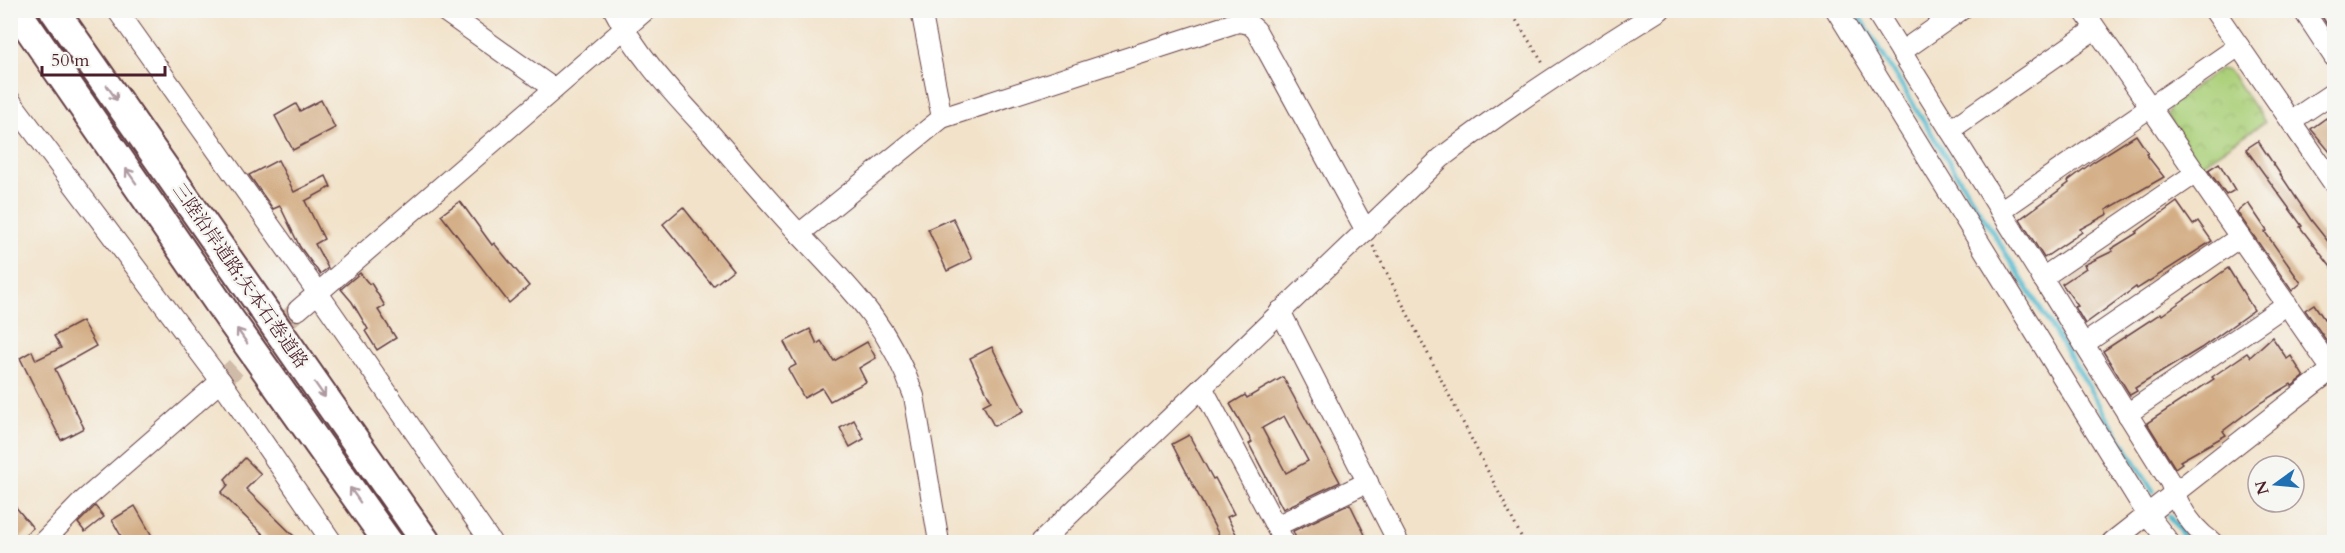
<svg xmlns="http://www.w3.org/2000/svg" width="2345" height="553" viewBox="0 0 2345 553" font-family="Cardo,'Noto Serif JP',serif">
	<style>
		.park { fill: url(#park-crowns); stroke: #7a7852; stroke-width: 1.5 }
		.lines { fill: none; stroke-linecap: round; stroke-linejoin: round }
		.stream { stroke: #50b9ce; stroke-width: 5 }
		.building { fill: #d3ad85; fill-rule: evenodd }
		.minor-tunnel { stroke: #d0bba9; stroke-width: 20; stroke-dasharray: 20 10; stroke-linecap: butt }
		.minor-casing { stroke: #633c43; stroke-width: 22 }
		.highway-casing { stroke: #633c43; stroke-width: 32 }
		.path { stroke: #633c43; stroke-width: 3; stroke-dasharray: 1.5 4.5; stroke-linecap: butt }
		.minor { stroke: #fff; stroke-width: 20 }
		.highway { stroke: #fff; stroke-width: 28 }
		.oneway { stroke: #ae9aa0 }
		.labels { text-anchor: middle; dominant-baseline: central; stroke-width: 5; stroke-linejoin: round; paint-order: stroke }
		.street-label { font-size: 18px; fill: #4a1f2b; stroke: #f6f6f2 }
	</style>
	<defs>
		<pattern id="park-crowns" width="20" height="18" patternUnits="userSpaceOnUse" patternTransform="scale(1.5)"><rect width="20" height="18" fill="#abd079"/><path d="M2 6a3 3 0 1 1 6 0M12 15a3 3 0 1 1 6 0" fill="none" stroke="#95b269"/></pattern>
	</defs>
	<rect width="100%" height="100%" fill="#f6f6f2"/>
	<filter id="ink" filterUnits="userSpaceOnUse"><feTurbulence type="fractalNoise" baseFrequency=".0167" numOctaves="2"/><feDisplacementMap in="SourceGraphic" scale="12" xChannelSelector="R" yChannelSelector="G"/><feConvolveMatrix kernelMatrix="1 2 1 2 8 2 1 2 1" color-interpolation-filters="sRGB"/></filter>
	<filter id="wash" filterUnits="userSpaceOnUse"><feTurbulence type="fractalNoise" baseFrequency=".008" numOctaves="4" result="noise"/><feDisplacementMap in="SourceGraphic" scale="24" xChannelSelector="R" yChannelSelector="G"/><feGaussianBlur stdDeviation="1.35" result="paint"/><feColorMatrix in="noise" values="0 0 0 0 0 0 0 0 0 0 0 0 0 0 0 0 0 1.4 0 .05"/><feComposite in="paint" operator="in"/></filter>
	<g filter="url(#wash)">
		<rect width="100%" height="100%" fill="#f2e2c9"/>
		<path class="park" d="M2219 69 2229 71 2265 122 2200 165 2167 116 2170 105Z"/>
		<g class="lines">
			<g class="stream">
				<path d="M1855 10 2153 491"/>
				<path d="M2169 516 2188 542"/>
			</g>
		</g>
		<g id="blocks">
			<g class="building">
				<path d="M2318 10H2331L2334 16V36Z"/>
				<path d="M321 100 335 128 293 150 275 116 296 104 300 111Z"/>
				<path d="M2326 118 2334 129V157L2311 129Z"/>
				<path d="M2136 135 2148 153 2146 154 2164 177 2106 210 2108 214 2080 229 2082 232 2044 258 2020 219 2069 183 2068 181 2093 162Z"/>
				<path d="M2258 141 2311 220 2334 249V271L2300 227 2302 226 2246 149Z"/>
				<path d="M278 160 294 192 326 176 331 187 305 201 324 239 315 244 328 268 320 274 300 247 280 206 273 209 249 175Z"/>
				<path d="M2219 163 2235 190 2226 195 2208 170Z"/>
				<path d="M460 201 492 245 494 243 529 286 509 303 441 215Z"/>
				<path d="M2177 202 2193 225 2198 221 2212 241 2137 289 2136 287 2085 324 2075 307 2078 306 2062 284 2086 268 2084 265 2113 251 2111 249 2137 233 2136 232Z"/>
				<path d="M2248 203 2267 231 2265 232 2301 283 2292 291 2237 212Z"/>
				<path d="M683 207 733 270 713 286 663 224Z"/>
				<path d="M953 218 972 259 947 271 928 229Z"/>
				<path d="M2228 268 2254 310 2201 348 2135 388 2137 391 2130 395 2103 351 2161 313 2162 315Z"/>
				<path d="M360 273 369 284 371 283 385 306 378 310 396 338 377 350 365 331 368 329 352 302 341 289Z"/>
				<path d="M2314 304 2334 334V339L2328 343 2305 310Z"/>
				<path d="M82 321 96 346 55 369 84 428 61 440 20 358 32 351 36 360 61 348 54 336Z"/>
				<path d="M810 329 817 344 821 341 834 361 867 342 876 358 859 368 866 382 830 401 822 388 804 398 788 369 796 365 784 342Z"/>
				<path d="M2272 337 2287 359 2291 356 2304 377 2292 386 2291 384 2260 403 2223 431 2226 435 2180 461 2182 463 2175 468 2147 423 2214 379 2212 377 2247 353 2250 357Z"/>
				<path d="M992 347 1024 411 994 426 983 405 991 401 970 358Z"/>
				<path d="M1283 377 1340 482 1283 509 1249 444 1252 442 1230 404 1245 395 1247 398ZM1284 416 1308 461 1286 473 1262 428Z"/>
				<path d="M854 420 864 439 850 447 840 428Z"/>
				<path d="M1189 435 1213 479 1215 478 1234 514 1227 517 1241 543H1223L1172 444Z"/>
				<path d="M245 458 261 474 246 489 301 543H272L221 493 228 485 225 479Z"/>
				<path d="M10 500 33 528 14 543H10Z"/>
				<path d="M1350 504 1369 543H1298L1293 531Z"/>
				<path d="M95 506 104 517 85 532 78 523Z"/>
				<path d="M135 506 156 543H125L112 520Z"/>
			</g>
		</g>
	</g>
	<g filter="url(#ink)">
		<use href="#blocks" fill-opacity="0" stroke="#633c43" stroke-width="1.5"/>
		<g class="lines">
			<path class="minor-tunnel" d="M221 381 298 310"/>
			<g class="minor-casing">
				<g id="minor">
					<path d="M117 10 318 293 491 542"/>
					<path d="M443 10 554 89"/>
					<path d="M614 10C638 57 674 94 709 132 740 167 770 203 803 238 853 291 889 325 914 396L939 542"/>
					<path d="M921 10 942 118"/>
					<path d="M1836 10 2147 514 2169 542"/>
					<path d="M1875 10 2170 482C2178 505 2192 528 2212 542"/>
					<path d="M2083 10 2332 370"/>
					<path d="M2214 10 2334 184"/>
					<path d="M2303 10 2334 57"/>
					<path d="M1901 52 1961 10"/>
					<path d="M10 100 221 381 332 542"/>
					<path d="M2291 121 2334 92"/>
					<path d="M1950 130 2095 29"/>
					<path d="M2000 211 2239 46"/>
					<path d="M799 234 942 118 1238 22 1249 24 1256 30 1366 231"/>
					<path d="M2042 278 2196 173"/>
					<path d="M298 310 646 10"/>
					<path d="M1280 311 1398 542"/>
					<path d="M2084 344 2240 237"/>
					<path d="M1202 387 1284 542"/>
					<path d="M2127 414 2287 304"/>
					<path d="M1276 526 1368 482"/>
					<path d="M43 542 84 500 221 381"/>
					<path d="M1041 542 1441 158C1511 104 1585 57 1660 10"/>
					<path d="M2112 542 2334 368"/>
				</g>
			</g>
			<g class="highway-casing">
				<g id="highway">
					<path d="M16 10 229 318 388 542"/>
					<path d="M54 10 426 542"/>
				</g>
			</g>
			<g class="path">
				<path d="M1510 10 1544 65"/>
				<path d="M1373 246 1524 542"/>
			</g>
			<use href="#minor" class="minor"/>
			<use href="#highway" class="highway"/>
		</g>
		<defs><path id="oneway-shaft" d="M-6 0H5M1.5-3L5.5 0L1.5 3" fill="none" stroke-width="1.6" stroke-linecap="round" stroke-linejoin="round" transform="scale(1.5)"/></defs>
		<g class="oneway">
			<use href="#oneway-shaft" transform="translate(112 93) rotate(55)"/>
			<use href="#oneway-shaft" transform="translate(131 176) rotate(-125)"/>
			<use href="#oneway-shaft" transform="translate(242 336) rotate(-125)"/>
			<use href="#oneway-shaft" transform="translate(320 390) rotate(55)"/>
			<use href="#oneway-shaft" transform="translate(355 495) rotate(-125)"/>
		</g>
	</g>
	<g class="labels">
		<g class="street-label">
			<text transform="translate(240 276) rotate(55)">三陸沿岸道路;矢本石巻道路</text>
		</g>
	</g>
	<rect width="2345" height="553" fill="none" stroke="#f6f6f2" stroke-width="36"/>
	<g transform="translate(2276 484) rotate(255)"><circle r="28" fill="#f6f6f2" stroke="#b1a0a2" stroke-width="1.5"/>
	<path d="M0-4.5L10 22L0 15L-10 22Z" fill="#1f6fb2"/>
	<text y="-9" font-size="16" font-weight="bold" text-anchor="middle" fill="#4a1f2b">N</text>
	</g>
	<path d="M42 66v9h123v-9" fill="none" stroke="#4a1f2b" stroke-width="3"/>
	<text x="51" y="66" font-size="18" fill="#4a1f2b" stroke="#f6f6f2" stroke-width="4.5" paint-order="stroke">50 m</text>
</svg>
